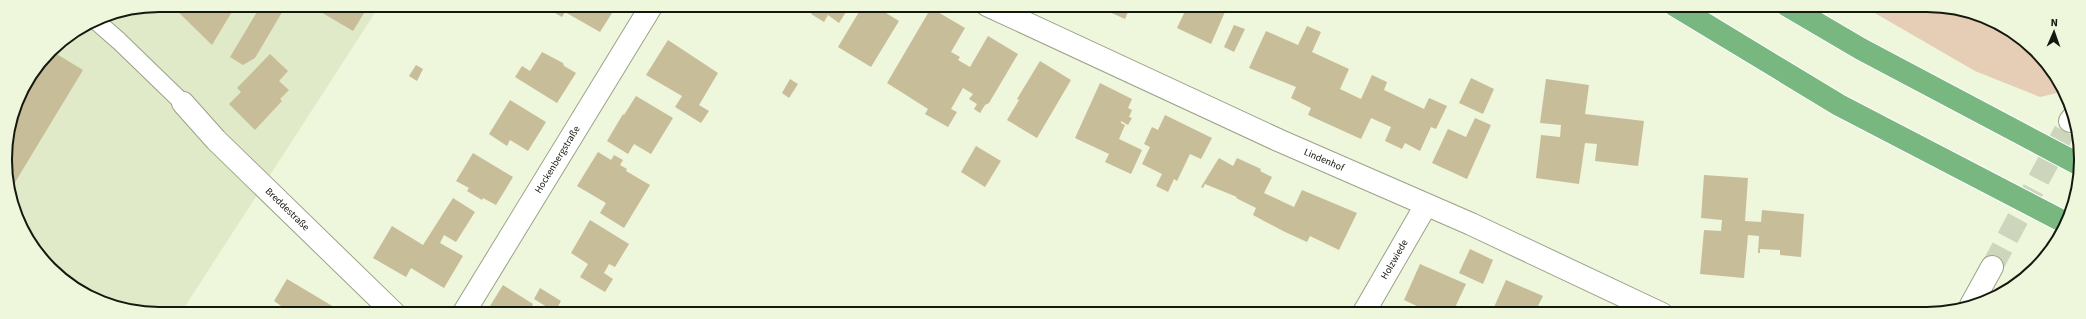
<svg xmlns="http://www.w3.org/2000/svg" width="2086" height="319" viewBox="0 0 2086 319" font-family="'Source Sans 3',sans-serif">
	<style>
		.built { fill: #e0eac8 }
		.green { fill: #e6ceb6 }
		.building { fill: #c8bd99 }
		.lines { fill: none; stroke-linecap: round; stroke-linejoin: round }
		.street-tunnel { stroke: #cdd5bc; stroke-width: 22; stroke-dasharray: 22 11; stroke-linecap: butt }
		.lane-casing { stroke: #9aa288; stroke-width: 19 }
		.street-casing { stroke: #9aa288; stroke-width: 24 }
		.highway-casing { stroke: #fff; stroke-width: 24 }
		.lane { stroke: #fff; stroke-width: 17 }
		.street { stroke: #fff; stroke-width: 22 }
		.highway { stroke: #78b780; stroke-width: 22 }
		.labels { text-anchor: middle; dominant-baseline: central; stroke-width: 4; stroke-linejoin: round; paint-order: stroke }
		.street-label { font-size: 10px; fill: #15180e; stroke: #eef6db }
		.rim { fill: none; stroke: #15180e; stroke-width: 2 }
	</style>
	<rect width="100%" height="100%" fill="#eef6db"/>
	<path class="built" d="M160 5H380L180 314H149L91 298 43 262 13 209 5 150 17 100 50 50 101 17Z"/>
	<path class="green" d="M1861 5H1937L1995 21 2043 58 2062 90 2057 93 2040 97 1975 71Z"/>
	<g class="building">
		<path d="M171 5H236L212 45Z"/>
		<path d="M261 5H278L284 9 255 58 243 65 230 57Z"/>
		<path d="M309 5H369L353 31Z"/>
		<path d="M542 5H617L600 32 565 12 562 17Z"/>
		<path d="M817 5H873L899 21 871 67 838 47 859 12 849 7 839 23 828 15 824 22 811 14Z"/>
		<path d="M1094 5H1131L1125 19Z"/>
		<path d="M1188 5H1228L1211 44 1177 28Z"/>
		<path d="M931 8 965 28 951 52 960 57 958 60 970 67 988 36 1018 54 989 103 985 105 980 113 974 109 977 104 969 99 973 94 963 88 951 109 957 112 948 127 925 114 928 109 887 83Z"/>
		<path d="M1234 25 1245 29 1234 52 1224 47Z"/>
		<path d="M1307 26 1321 32 1312 52 1349 69 1340 89 1361 99 1372 75 1387 82 1384 90 1424 109 1429 98 1447 106 1436 129 1431 127 1420 151 1405 143 1402 149 1385 141 1391 127 1371 118 1361 139 1308 115 1311 108 1291 98 1296 87 1249 68 1266 31 1298 45Z"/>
		<path d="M668 40 718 73 699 105 709 111 701 123 675 107 682 96 646 75Z"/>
		<path d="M50 50 83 70 11 189 5 150 17 100Z"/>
		<path d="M542 52 563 63 564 66 576 73 557 103 515 77 522 66 530 71Z"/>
		<path d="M270 54 288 71 279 81 289 90 280 99 282 101 255 130 229 104 241 92 237 88Z"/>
		<path d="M1040 61 1071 80 1037 138 1007 120 1019 100 1017 99Z"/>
		<path d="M416 65 423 69 417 81 409 76Z"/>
		<path d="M1471 78 1494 89 1483 114 1459 103Z"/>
		<path d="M790 79 798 84 789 98 782 93Z"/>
		<path d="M1546 79 1589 85 1585 114 1644 121 1638 166 1595 161 1597 144 1585 143 1579 184 1536 178 1541 135 1560 137 1561 125 1540 123Z"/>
		<path d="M1100 83 1132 99 1128 108 1132 110 1129 117 1132 118 1128 125 1121 121V123L1125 125 1119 139 1142 150 1131 174 1105 162 1109 154 1075 138Z"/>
		<path d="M636 96 673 118 651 154 634 144 628 154 607 141 623 114 624 115Z"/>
		<path d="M510 100 546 122 528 151 510 140 507 146 489 134Z"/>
		<path d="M1165 115 1212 138 1201 159 1190 154 1177 181 1174 179 1168 192 1156 186 1162 174 1142 164 1150 147 1144 144 1152 127 1158 130Z"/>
		<path d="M1475 118 1491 125 1467 179 1432 163 1448 129 1466 137Z"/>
		<path d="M976 146 1001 161 985 187 961 172Z"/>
		<path d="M598 152 611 160 614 155 623 160 620 165 627 169 626 171 650 185 624 228 600 213 606 203 577 186Z"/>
		<path d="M473 153 513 177 496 205 483 198 482 200 467 191 469 188 456 181Z"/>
		<path d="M1219 158 1233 166 1237 158 1261 169 1260 171 1272 177 1264 193 1294 207 1302 190 1357 213 1339 250 1310 236 1307 242 1283 231 1253 215 1256 208 1236 198 1237 197 1205 184 1203 188 1201 187Z"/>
		<path d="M1704 175 1748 178 1745 221 1761 222 1762 210 1804 214 1801 257 1780 255V250L1760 249V253H1758L1759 236 1748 235 1744 278 1700 274 1704 230 1721 231 1722 220 1701 218Z"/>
		<path d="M453 198 475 212 456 242 444 235 440 243 463 256 444 288 411 268 406 277 373 258 392 226 423 245Z"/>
		<path d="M590 220 629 244 615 267 609 264 604 273 613 279 605 292 580 277 588 264 571 253Z"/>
		<path d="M1470 249 1493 260 1483 284 1459 273Z"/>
		<path d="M1420 264 1466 284 1452 314H1422L1415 311 1417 306 1404 300Z"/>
		<path d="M287 279 334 307 330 314H281L284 308 274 301Z"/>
		<path d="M1506 280 1543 296 1535 312 1538 314H1491Z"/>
		<path d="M503 285 533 304 528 314H485Z"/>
		<path d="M540 288 561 301 555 312 534 299Z"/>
	</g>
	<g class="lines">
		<path class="street-tunnel" d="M1992 267 2070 121"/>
		<g class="lane-casing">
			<path id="lane" d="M95 20 119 41 183 103"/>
		</g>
		<g class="street-casing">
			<g id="street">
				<path id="s1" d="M987 5 1278 140 1471 224 1662 314"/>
				<path id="s2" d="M183 103 216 140 395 314"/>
				<path d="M2070 121 2074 116"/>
				<path d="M1971 305 1992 267"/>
				<path id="s3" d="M463 314 652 5"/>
				<path id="s4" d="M1363 314 1426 205"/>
			</g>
		</g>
		<g class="highway-casing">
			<g id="highway">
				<path d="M1674 5 1839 105 2066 223"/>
				<path d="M1786 5 1861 49 2080 165"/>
			</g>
		</g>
		<use href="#lane" class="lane"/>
		<use href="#street" class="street"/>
		<use href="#highway" class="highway"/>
	</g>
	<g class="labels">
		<g class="street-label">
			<text stroke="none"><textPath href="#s3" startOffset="181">Hockenbergstraße</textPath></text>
			<text stroke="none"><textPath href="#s1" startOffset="371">Lindenhof</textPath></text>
			<text stroke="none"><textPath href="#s2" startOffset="149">Breddestraße</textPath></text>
			<text stroke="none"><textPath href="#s4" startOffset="63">Holzwiede</textPath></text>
		</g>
	</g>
	<path d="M0 0H2086V319H0ZM159 12H1927A147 147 0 0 1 2074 159V160A147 147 0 0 1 1927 307H159A147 147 0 0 1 12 160V159A147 147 0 0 1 159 12Z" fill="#eef6db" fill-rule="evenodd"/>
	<path class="rim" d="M159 12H1927A147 147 0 0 1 2074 159V160A147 147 0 0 1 1927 307H159A147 147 0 0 1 12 160V159A147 147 0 0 1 159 12Z"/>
	<g transform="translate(2054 32) rotate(2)" stroke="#eef6db" stroke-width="3" paint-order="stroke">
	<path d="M0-3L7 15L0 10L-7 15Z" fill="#15180e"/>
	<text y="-6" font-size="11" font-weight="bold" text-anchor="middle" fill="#15180e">N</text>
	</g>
</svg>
